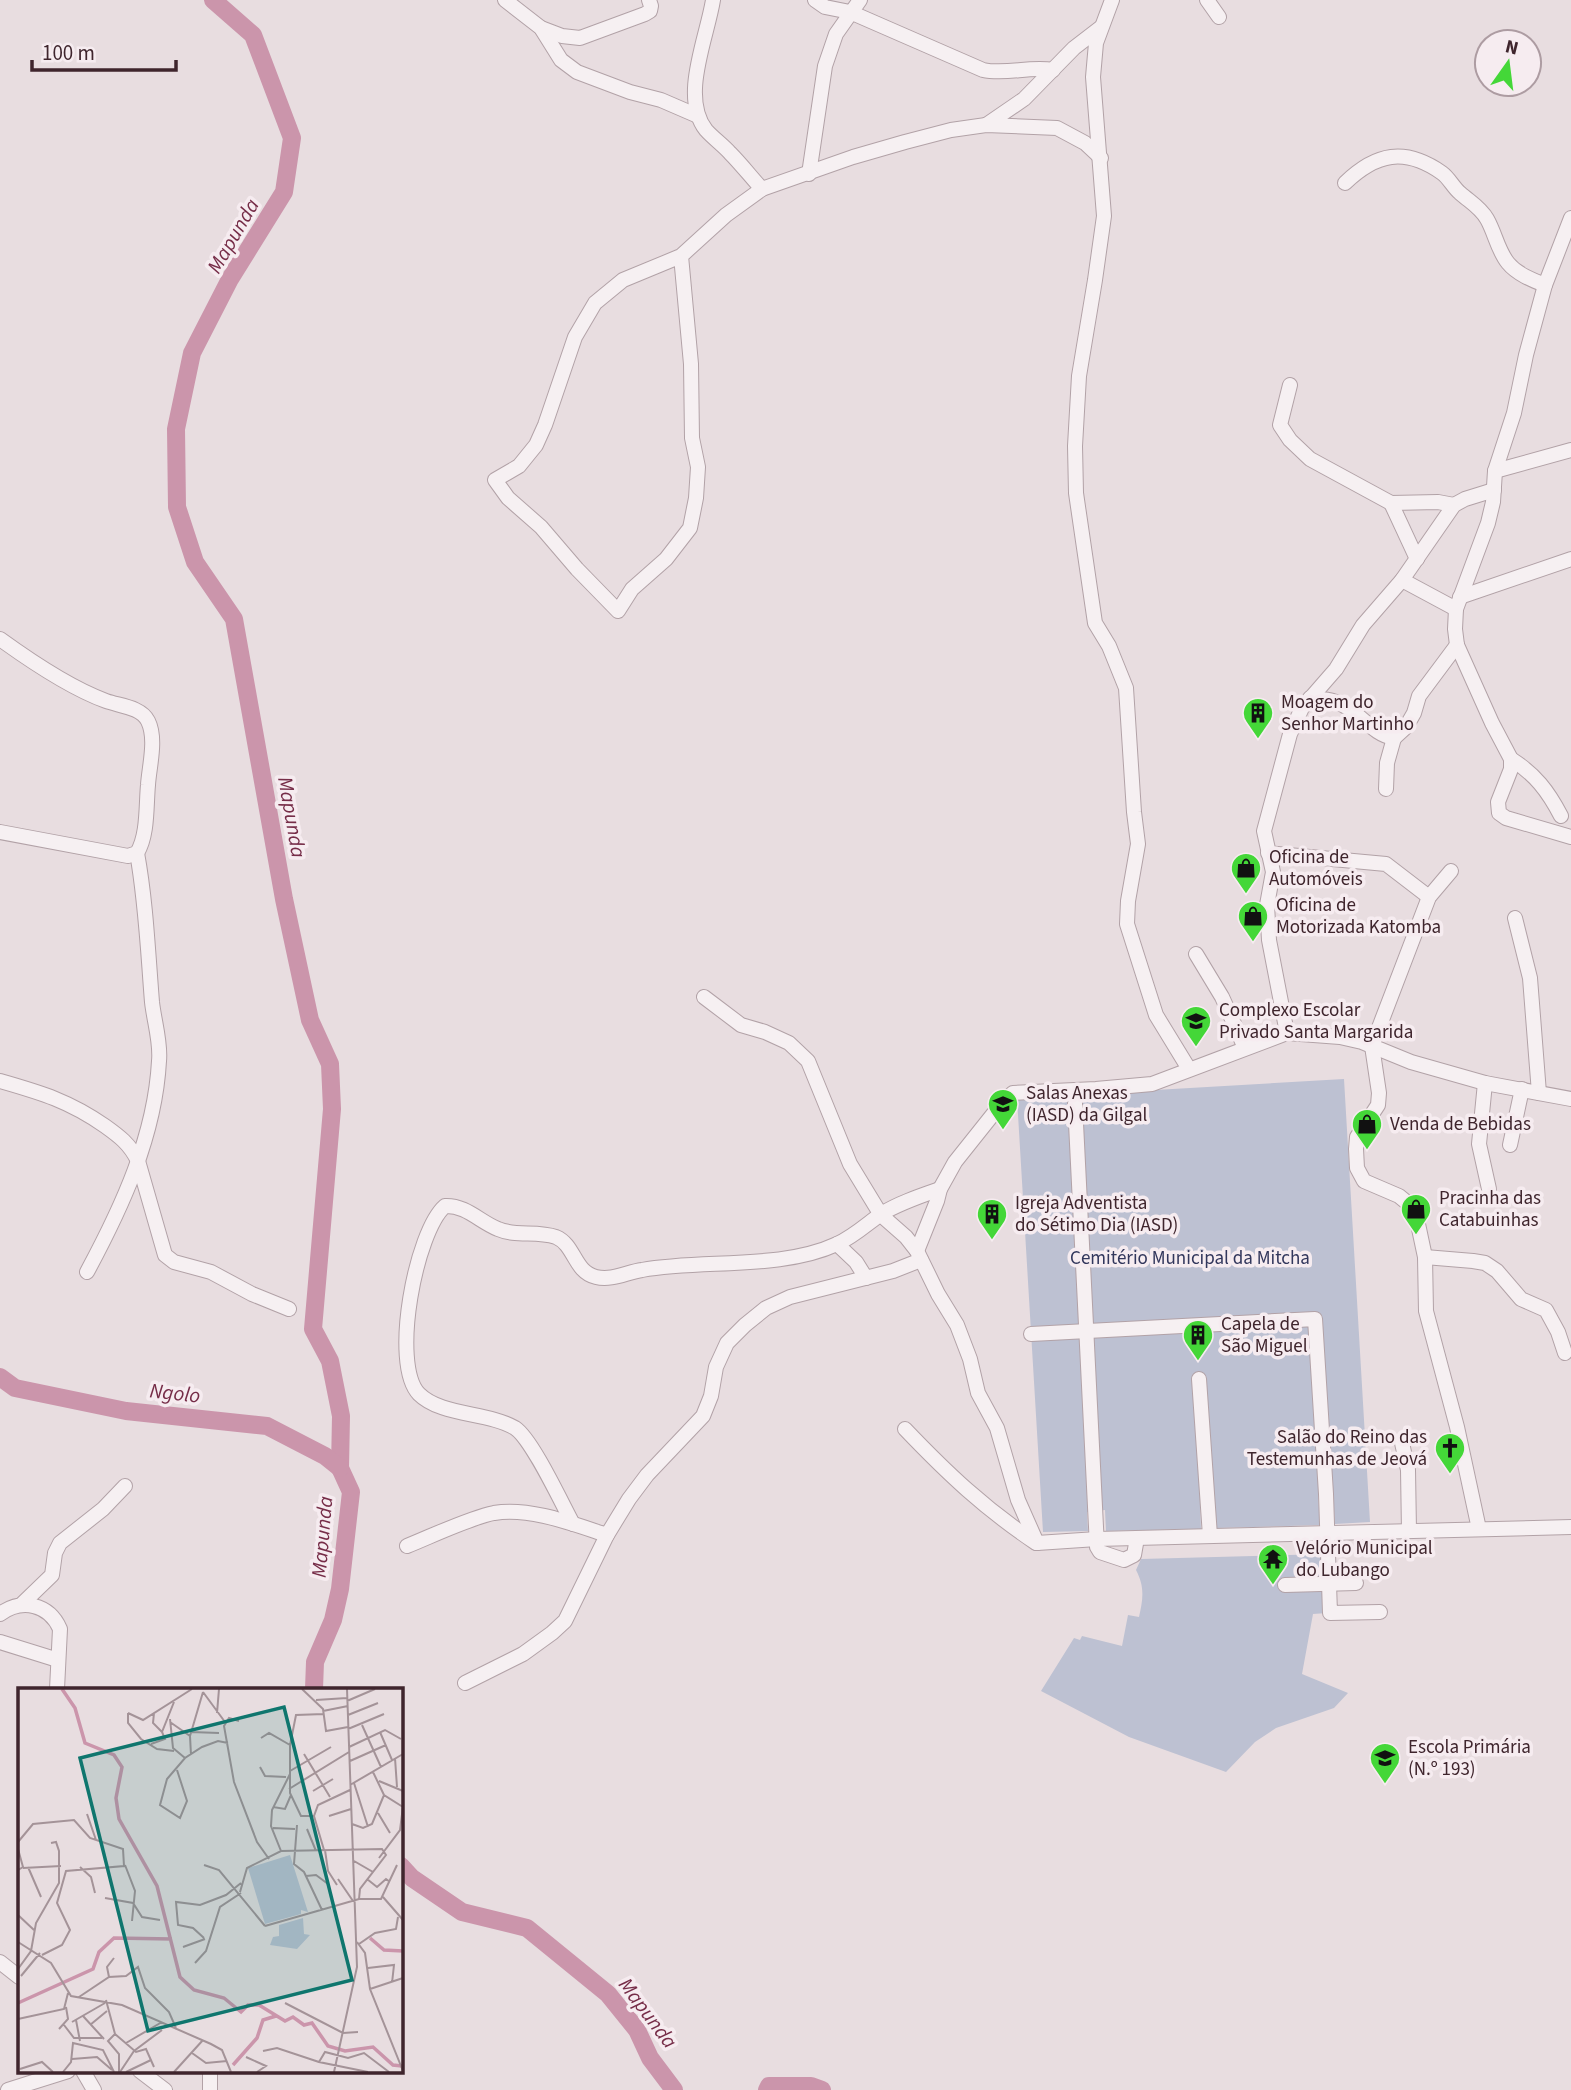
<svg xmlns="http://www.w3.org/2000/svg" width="1571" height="2090" viewBox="0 0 1571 2090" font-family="'Source Sans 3',sans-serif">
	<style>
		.green { fill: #bdc1d2 }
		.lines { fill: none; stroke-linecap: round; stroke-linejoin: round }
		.river { stroke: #cb95ab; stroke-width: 18 }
		.minor-casing { stroke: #b2a2a7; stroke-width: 16 }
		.minor { stroke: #f6f0f2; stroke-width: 14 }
		.labels { text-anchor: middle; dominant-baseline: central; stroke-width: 7; stroke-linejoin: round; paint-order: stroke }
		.poi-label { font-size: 19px; fill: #3f252d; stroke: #f6ecf0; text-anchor: start }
		.park-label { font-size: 19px; fill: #32375c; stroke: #f6ecf0 }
		.water-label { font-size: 21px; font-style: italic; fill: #762d48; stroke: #f6ecf0 }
		.inset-river { fill: none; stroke: #cb95ab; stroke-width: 3.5 }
		.inset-road { fill: none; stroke: #a49398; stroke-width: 2 }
		.view { fill: #0f766e; fill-opacity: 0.15; stroke: #0f766e; stroke-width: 3.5 }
		.inset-edge { fill: none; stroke: #3f252d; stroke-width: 3.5 }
	</style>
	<rect width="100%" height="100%" fill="#e8dde0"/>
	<g class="green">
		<path d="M1344 1079 1370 1522 1335 1524 1333 1494 1318 1495 1320 1525 1217 1528 1215 1503 1200 1504 1201 1529 1106 1531 1105 1510 1087 1512 1088 1531 1043 1532 1017 1098Z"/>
		<path d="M1325 1554 1321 1587 1327 1613 1313 1614 1302 1674 1348 1693 1334 1708 1276 1728 1255 1742 1226 1772 1129 1737 1041 1691 1074 1638 1080 1640 1082 1636 1122 1646 1128 1615 1139 1617C1143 1599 1145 1587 1136 1570L1141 1559Z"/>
	</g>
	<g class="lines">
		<g class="river">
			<path d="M213 0 253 35 292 138 284 192 230 279 192 353 176 429 177 507 195 562 234 619 284 899 310 1020 330 1064 332 1109 313 1329 330 1361 341 1416 340 1468 351 1492 340 1589 333 1620 315 1662 314 1689"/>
			<path d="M0 1377 15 1388 126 1411 267 1426 325 1456 340 1468"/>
			<path d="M401 1866 412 1878 462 1912 527 1928 608 1994 637 2030 650 2058 674 2090"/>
			<path d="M767 2090 769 2086H811L822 2090"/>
		</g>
		<g class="minor-casing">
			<g id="minor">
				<path d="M505 0 541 28 561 60 577 72 630 92 661 100 698 116"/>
				<path d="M713 0C707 38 680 97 706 130 713 138 723 145 730 153 741 164 751 177 762 189"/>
				<path d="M815 0 825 7 850 12 983 70C1006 75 1029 66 1053 70"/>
				<path d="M1112 0 1096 43 1093 77 1104 216 1095 280 1079 376 1075 446 1076 493 1095 623 1109 646 1126 688 1134 812 1138 844 1128 901 1127 924 1156 1015 1189 1069"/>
				<path d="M1207 0 1219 17"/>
				<path d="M541 28 562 36 580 38 645 14 650 11 651 6 649 0"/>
				<path d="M986 125 1024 99 1074 48 1100 28"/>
				<path d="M809 174 825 66 836 34 860 0"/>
				<path d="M1345 183C1376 153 1405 147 1442 173 1449 178 1453 187 1460 193 1470 202 1480 207 1487 219 1495 233 1498 251 1508 263 1517 274 1532 280 1545 285"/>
				<path d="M1571 218 1545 285 1526 355 1514 413 1495 471 1493 502 1488 523 1456 609 1455 629 1457 645 1492 723 1511 759V769L1498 802 1499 813 1506 818 1571 837"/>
				<path d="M681 256 691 364 692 438 698 467 696 498 690 528 666 559 632 589 618 611 577 569 541 527 508 498 495 480 519 466 536 445 545 425 575 337 595 303 623 280 681 256 726 215 762 189 853 157 905 142 951 130 986 125 1057 128 1085 143 1101 158"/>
				<path d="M1290 385 1280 425 1290 440 1310 459 1391 503 1438 502 1454 505"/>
				<path d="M1495 471 1571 450"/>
				<path d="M1391 503 1417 559"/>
				<path d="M1402 580 1456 609"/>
				<path d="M1460 597 1571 559"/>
				<path d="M0 639C29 660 73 689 106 701 120 706 141 707 148 721 157 739 149 767 148 785 146 806 148 835 137 853L128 856 0 832"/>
				<path d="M1310 698C1318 699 1326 699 1333 701 1357 707 1371 735 1394 738L1406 727 1414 713 1419 696 1457 645"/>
				<path d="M1511 759C1535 774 1548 791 1561 816"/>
				<path d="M1386 789 1387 763 1394 738"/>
				<path d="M1268 853 1386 864 1429 897"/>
				<path d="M1451 871 1429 897 1372 1046 1379 1093 1378 1105 1357 1137 1356 1149 1357 1168 1364 1181 1399 1196 1410 1205 1418 1224 1425 1257 1426 1311 1457 1427 1479 1529"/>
				<path d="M1515 918 1530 978 1539 1093"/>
				<path d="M1196 954 1222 997 1245 1048"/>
				<path d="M704 997 741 1025 765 1032 789 1043 808 1061 850 1164 881 1215 906 1237 917 1251 938 1294 957 1325 970 1359 978 1393 997 1428 1018 1500 1037 1543"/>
				<path d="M1287 1033 1269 940 1267 905 1273 872 1264 831 1290 734 1302 708 1336 669 1363 625 1402 580 1454 505 1465 499 1494 490"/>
				<path d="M0 1081C42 1093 69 1101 105 1126 119 1136 130 1144 138 1161L165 1255 174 1262 211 1272 252 1294 289 1309"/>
				<path d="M1485 1083 1479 1144 1489 1189"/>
				<path d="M1075 1103 1097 1547 1100 1552 1124 1560 1134 1555 1137 1538"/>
				<path d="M1510 1145 1522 1089"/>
				<path d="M837 1244 856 1262 866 1278"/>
				<path d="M917 1251 937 1201 940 1189 955 1162 1002 1103 1013 1093 1096 1089 1152 1084 1287 1033 1340 1037 1362 1042 1411 1062 1485 1083 1571 1099"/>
				<path d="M1425 1257 1473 1261 1485 1263 1497 1271 1521 1299 1546 1310 1558 1332 1565 1353"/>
				<path d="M87 1272C122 1207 155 1136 159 1061 161 1042 154 1021 152 1002 148 953 146 902 137 853"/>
				<path d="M1031 1334 1315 1319 1326 1494 1330 1613 1380 1612"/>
				<path d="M1199 1379 1210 1536"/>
				<path d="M905 1429C948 1474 984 1508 1036 1543"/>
				<path d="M1402 1443 1408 1470 1409 1531"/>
				<path d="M573 1524C562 1504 532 1439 515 1428 488 1412 441 1416 419 1394 390 1364 416 1231 445 1206 466 1205 480 1222 498 1229 516 1237 537 1230 556 1237 575 1245 574 1272 596 1277 612 1281 627 1272 642 1270 703 1259 781 1270 837 1244 853 1237 867 1224 881 1214 899 1203 920 1196 940 1189"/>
				<path d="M1037 1543 1097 1539 1571 1527"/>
				<path d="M407 1546C432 1536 469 1518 494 1513 530 1507 573 1524 607 1535"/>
				<path d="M1285 1585 1356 1583"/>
				<path d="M23 1603 52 1575 55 1553 60 1543 103 1509 125 1486"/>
				<path d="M0 1614C22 1598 49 1604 60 1629L57 1689"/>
				<path d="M0 1642 58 1660"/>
				<path d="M465 1683 523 1654 552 1633 565 1621 607 1535 629 1499 647 1475 703 1416 711 1396 716 1367 727 1343 745 1325 766 1308 790 1297 893 1271 921 1260"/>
				<path d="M0 1962 19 1977"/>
				<path d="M83 2071 94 2090"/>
				<path d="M140 2071 165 2090"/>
				<path d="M210 2071V2090"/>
				<path d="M8 2090 68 2071"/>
			</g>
		</g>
		<use href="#minor" class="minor"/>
	</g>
	<defs>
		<g id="building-pin" transform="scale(1.575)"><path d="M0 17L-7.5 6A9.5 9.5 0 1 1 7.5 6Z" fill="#44d738" stroke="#f6ecf0"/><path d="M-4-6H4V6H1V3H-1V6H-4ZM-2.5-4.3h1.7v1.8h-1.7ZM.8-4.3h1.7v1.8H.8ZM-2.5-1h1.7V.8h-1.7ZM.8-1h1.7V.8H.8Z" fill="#111"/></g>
		<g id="shop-pin" transform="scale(1.575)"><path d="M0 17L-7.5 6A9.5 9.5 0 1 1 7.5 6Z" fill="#44d738" stroke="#f6ecf0"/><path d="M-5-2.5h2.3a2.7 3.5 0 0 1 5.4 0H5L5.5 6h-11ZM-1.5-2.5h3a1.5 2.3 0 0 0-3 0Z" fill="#111"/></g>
		<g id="school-pin" transform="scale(1.575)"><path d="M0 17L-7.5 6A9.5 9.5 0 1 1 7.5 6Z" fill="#44d738" stroke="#f6ecf0"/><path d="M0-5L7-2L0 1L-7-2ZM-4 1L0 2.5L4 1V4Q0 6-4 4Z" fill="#111"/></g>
		<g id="church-pin" transform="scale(1.575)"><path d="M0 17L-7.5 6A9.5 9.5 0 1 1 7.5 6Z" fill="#44d738" stroke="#f6ecf0"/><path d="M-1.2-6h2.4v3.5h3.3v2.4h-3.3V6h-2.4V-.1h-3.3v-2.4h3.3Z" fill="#111"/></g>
		<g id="temple-pin" transform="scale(1.575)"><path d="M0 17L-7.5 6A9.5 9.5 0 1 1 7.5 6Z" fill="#44d738" stroke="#f6ecf0"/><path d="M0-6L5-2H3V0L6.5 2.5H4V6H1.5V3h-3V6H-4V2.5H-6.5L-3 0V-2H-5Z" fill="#111"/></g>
	</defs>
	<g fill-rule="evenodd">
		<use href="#building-pin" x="1258" y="713"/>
		<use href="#shop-pin" x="1246" y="868"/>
		<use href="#shop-pin" x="1253" y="916"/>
		<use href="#school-pin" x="1196" y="1021"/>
		<use href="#school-pin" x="1003" y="1104"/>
		<use href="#shop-pin" x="1367" y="1124"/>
		<use href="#shop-pin" x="1416" y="1209"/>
		<use href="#building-pin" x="992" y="1214"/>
		<use href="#building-pin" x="1198" y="1335"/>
		<use href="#church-pin" x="1450" y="1448"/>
		<use href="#temple-pin" x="1273" y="1559"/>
		<use href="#school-pin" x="1385" y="1758"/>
	</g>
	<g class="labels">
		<g class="poi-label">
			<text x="1281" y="702">Moagem do<tspan x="1281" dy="22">Senhor Martinho</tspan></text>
			<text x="1269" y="857">Oficina de<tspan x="1269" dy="22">Automóveis</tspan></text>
			<text x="1276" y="905">Oficina de<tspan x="1276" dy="22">Motorizada Katomba</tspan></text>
			<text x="1219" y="1010">Complexo Escolar<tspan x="1219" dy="22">Privado Santa Margarida</tspan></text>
			<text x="1026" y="1093">Salas Anexas<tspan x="1026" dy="22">(IASD) da Gilgal</tspan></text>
			<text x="1390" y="1124">Venda de Bebidas</text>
			<text x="1439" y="1198">Pracinha das<tspan x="1439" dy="22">Catabuinhas</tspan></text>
			<text x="1015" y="1203">Igreja Adventista<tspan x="1015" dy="22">do Sétimo Dia (IASD)</tspan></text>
			<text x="1221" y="1324">Capela de<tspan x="1221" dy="22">São Miguel</tspan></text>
			<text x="1427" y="1437" text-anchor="end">Salão do Reino das<tspan x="1427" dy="22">Testemunhas de Jeová</tspan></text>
			<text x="1296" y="1548">Velório Municipal<tspan x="1296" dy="22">do Lubango</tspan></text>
			<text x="1408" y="1747">Escola Primária<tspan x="1408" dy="22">(N.º 193)</tspan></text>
		</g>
		<g class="park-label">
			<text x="1190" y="1258">Cemitério Municipal da Mitcha</text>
		</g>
		<g class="water-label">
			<text transform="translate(233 236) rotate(-60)">Mapunda</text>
			<text transform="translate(292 817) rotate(80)">Mapunda</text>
			<text transform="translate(175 1393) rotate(6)">Ngolo</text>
			<text transform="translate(322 1537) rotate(-85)">Mapunda</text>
			<text transform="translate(648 2013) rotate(53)">Mapunda</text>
		</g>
	</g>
	<g transform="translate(18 1688)">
		<rect width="385" height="385" fill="#e8dde0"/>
		<path d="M272 167 290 224 283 222V226L247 236 230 180ZM285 230 286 246 292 247 279 261 252 257 255 249 261 248V237Z" fill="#bdc1d2"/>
		<path class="inset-river" d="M44 1 57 20 67 55 96 67 104 79 98 110 101 131 139 198 162 289 176 302 206 310 223 324 230 317H241L267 333 275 329 286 337 294 335 310 358 327 363 355 359 375 377 384 378M352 250 366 262 385 263M0 315 75 281 81 264 96 250 154 251M215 377 239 350 245 332 258 328"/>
		<path class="inset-road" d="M284 1 305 21 308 43 330 39M185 4 207 34M298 12 329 10M329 13 357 1M305 23 330 18M110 25 125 32 174 1M110 25V35L123 51 139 61 156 63M136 25 135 35 144 44M199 25 201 1M330 27 360 15M152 31 155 60 167 70M221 33 211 30 206 38 216 94 239 154 251 171M152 34 172 48M344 37 363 79M330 41 366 26M173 44 201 45M362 44 374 72M243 50 251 45 272 57M133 56 147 51 144 44 156 14M331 59 367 42 383 51M286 66 312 109M173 67 172 48 185 4M377 70 379 99M332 73 368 57M242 79 247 88 268 89M159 82 169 113 162 130 142 117 149 91 167 70 184 59 200 53 210 55M272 83 313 59M355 84 366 107 385 119M361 93 385 103M336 95 350 139M332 97 385 66M271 101 331 64M295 103 315 91M255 119 267 121 273 107M360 125 372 145M69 126 78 152M296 128H283L272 105V57L278 27 306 26M311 128 333 121M334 136 345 140 354 136 366 107M279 137 276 176 286 184 304 222M255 140 277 141M289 141 298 163M0 154 15 136 56 132 72 150 105 161 106 178 48 183 39 215 52 242 44 257 24 267M0 161 5 179 0 182M306 162 296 128 300 117 332 102M307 162 310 183 319 197M263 163 253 138 254 122 272 86M361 170 382 142 385 118M336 173 355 184M107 177 117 203 114 233M186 177 201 182 247 238M10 179 23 209M62 179 73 189 77 205M5 180 43 178M288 188 298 187 310 196M320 191 335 213M349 191 359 199 368 191 372 194M222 204 229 180 263 163 364 161 368 167 342 201 341 211M365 209 385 232M87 210 115 215 124 229 142 232M0 227 16 242M247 238 341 211H363L379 177M186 250 175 240 160 237 158 214 182 217 208 207 223 195M0 254 33 275 53 308 104 317 193 356 204 362 213 384M339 254 347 265 352 301 385 383M341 256 357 245 378 241 380 229M165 259 187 251M177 275 188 263 202 219 223 205M350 280 376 277 374 295M0 281 13 263 18 235 41 195V163L38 154 33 155M3 288 22 265M91 289 89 279 96 270M352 301 385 290M61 309 91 289 108 288 120 279 127 300 151 324 158 340M88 312 97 346 90 353 101 366V384M267 315 325 345 340 344M65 328 86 351M0 331 46 321 50 305M58 332 62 353M54 334 87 315M46 337 56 350H84M72 337 89 323M41 341 50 331 48 319M97 346 118 364 128 361 136 379M108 355 144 334M245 363 259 360 301 374M174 365 188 375 209 373M228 369 248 378 239 384M54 371 79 369 94 382M2 381 24 374 35 384M45 384 53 374 55 355 85 362 96 384M102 384 116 363 144 342M108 384 133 372M156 384 185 352M316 384 339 279 329 1M350 384 301 374 307 364 330 370 346 365 371 384"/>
		<path class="view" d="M266 19 334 292 130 343 62 70Z"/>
		<rect width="385" height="385" class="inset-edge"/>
	</g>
	<g transform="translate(1508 63) rotate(14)"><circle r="33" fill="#f6ecf0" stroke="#ad9ca2" stroke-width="2"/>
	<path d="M0-5L12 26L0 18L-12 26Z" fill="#44d738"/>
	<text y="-10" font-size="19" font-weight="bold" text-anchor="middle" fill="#3f252d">N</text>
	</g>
	<path d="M32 60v10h144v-10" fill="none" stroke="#3f252d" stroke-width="3.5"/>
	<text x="42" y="60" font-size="21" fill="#3f252d" stroke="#f6ecf0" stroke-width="5" paint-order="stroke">100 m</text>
</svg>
